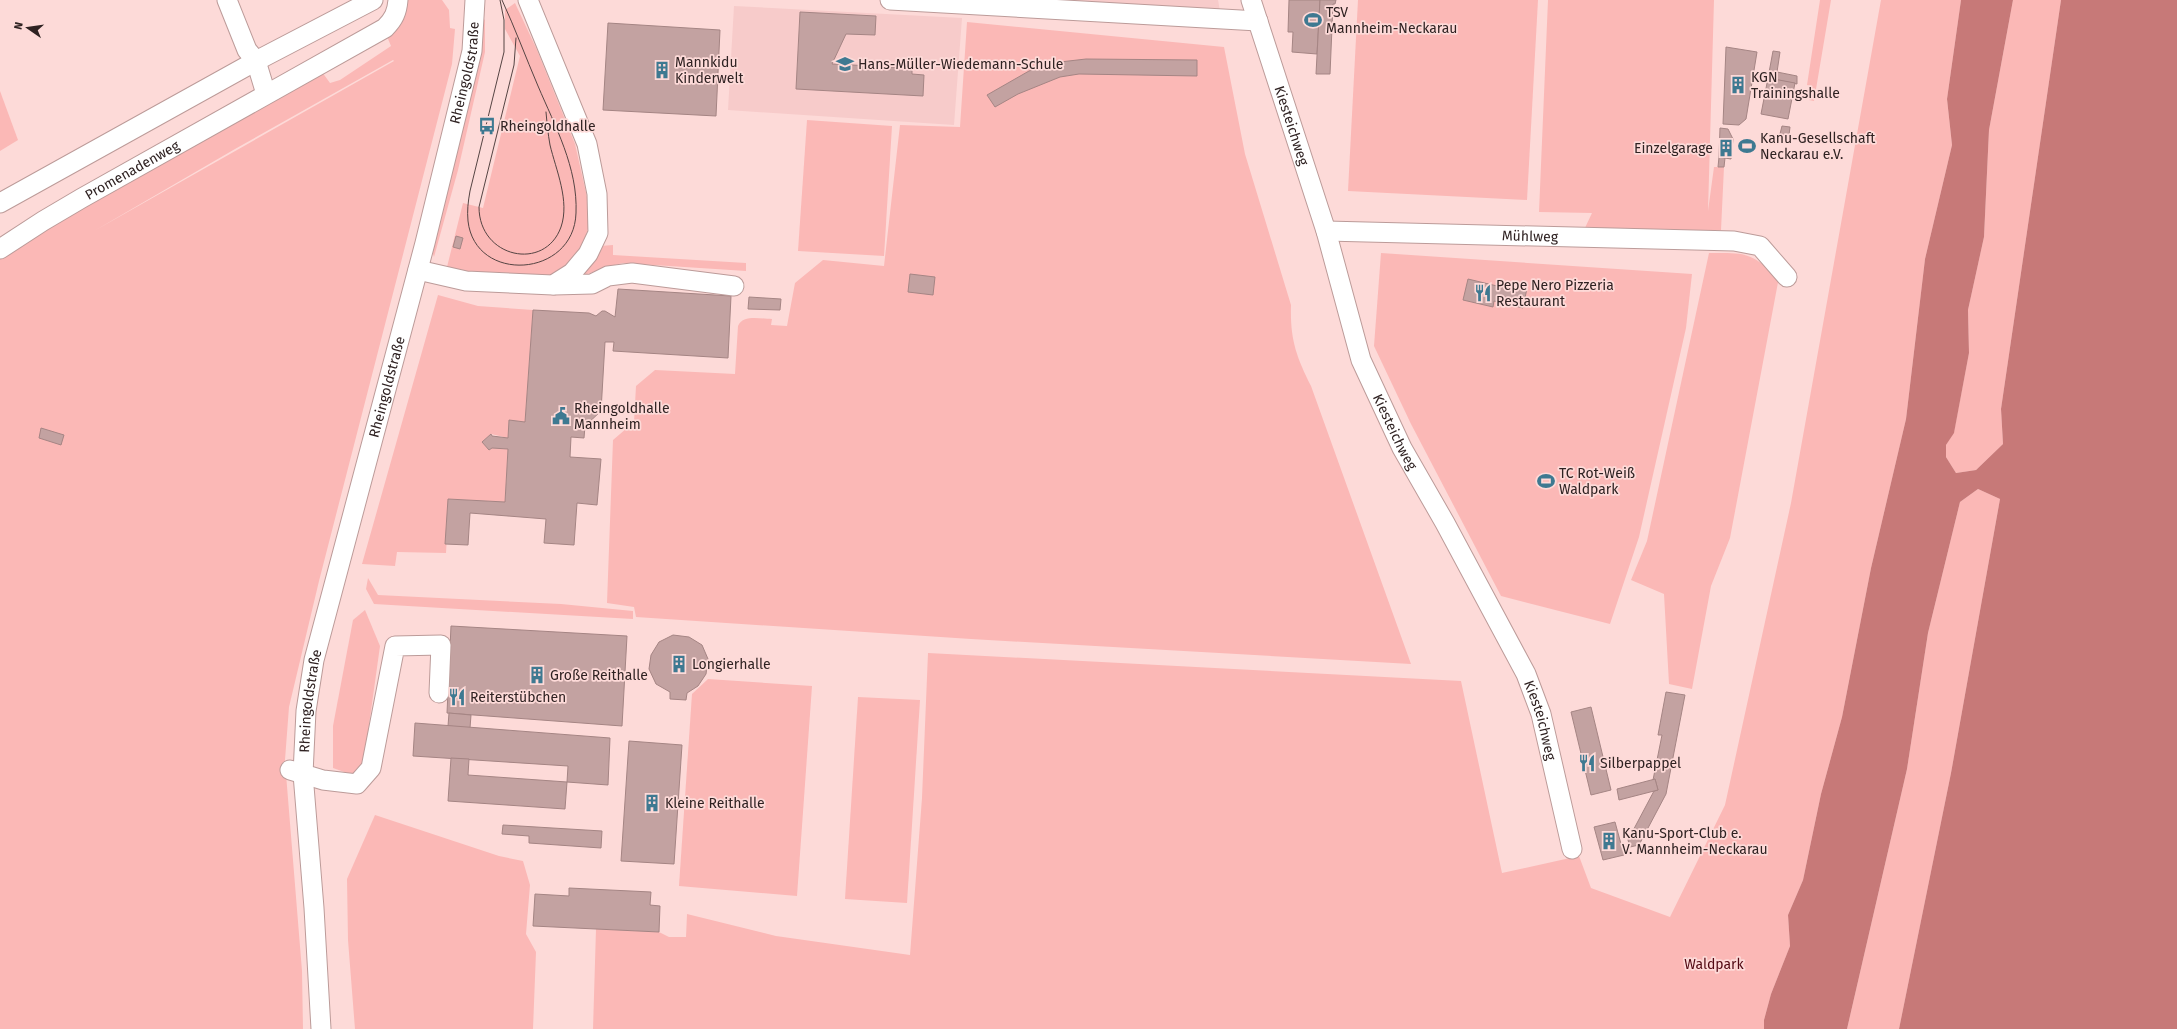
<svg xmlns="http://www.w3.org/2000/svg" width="2177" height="1029" viewBox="0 0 2177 1029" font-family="'Fira Sans',sans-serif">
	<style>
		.built { fill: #f7cbca }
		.green { fill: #fbb8b6; fill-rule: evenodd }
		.water { fill: #c77978 }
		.building { fill: #c3a2a1; stroke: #a58584 }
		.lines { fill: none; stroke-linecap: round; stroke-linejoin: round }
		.minor-casing { stroke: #bc9b99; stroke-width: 21 }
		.minor { stroke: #fff; stroke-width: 19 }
		.tram { stroke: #554443; stroke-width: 1 }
		.labels { text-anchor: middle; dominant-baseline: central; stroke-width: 3.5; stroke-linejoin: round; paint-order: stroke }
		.poi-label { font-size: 14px; fill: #2f2222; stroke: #fddad8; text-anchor: start }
		.street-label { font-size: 14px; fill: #2f2222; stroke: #fddad8 }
		.park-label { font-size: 14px; fill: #520913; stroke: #fddad8 }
	</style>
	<rect width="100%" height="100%" fill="#fddad8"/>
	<g class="built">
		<path d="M1004 0H1218L1220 11Z"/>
		<path d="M734 6 962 18 954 125 728 110Z"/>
	</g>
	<g class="green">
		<path d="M403 0H442L449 10 450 28 455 29 452 64 319 581 289 707 284 773 286 774 302 971 303 1029H0V255L322 72 330 83 340 80 391 46 386 34ZM393 60 394 61 94 231 235 149Z"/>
		<path d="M1358 0H1538L1527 200 1348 191Z"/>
		<path d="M1548 0H1714L1708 211 1714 167H1724L1721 230H1584L1592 213 1539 212Z"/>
		<path d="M1820 0H1831L1814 101 1809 100 1811 86 1807 85Z"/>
		<path d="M1881 0H1961L1947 99 1952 145 1925 259 1906 419 1871 568 1842 717 1821 794 1803 880 1788 915 1790 946 1771 994 1764 1020V1029H593L596 929 659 932 669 937H686L687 914 776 936 910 955 922 798 928 653 1461 681 1502 873 1579 856 1591 888 1670 917 1725 805 1791 503Z"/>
		<path d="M2013 0H2061L2001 409 2003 444 1976 470 1956 473 1946 457V445L1954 432 1969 353 1968 310 1984 237 1989 130Z"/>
		<path d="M515 3 537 50 575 144 587 197 590 223 581 249 565 266 549 276 496 272 475 273 447 267 463 203 483 208 520 56 505 29V10Z"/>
		<path d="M480 16 485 20V52L458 170 434 257 431 248Z"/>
		<path d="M967 22 1224 47 1245 154 1291 305C1290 339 1296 356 1311 386L1411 664 971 639 636 617 634 607 607 603 613 440 634 422 636 386 655 370 735 374 738 326C743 314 761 319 772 319L771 325 787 326 795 283 823 260 884 266 900 125 960 127Z"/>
		<path d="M0 91 18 140 0 151Z"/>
		<path d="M807 120 892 126 884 256 798 251Z"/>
		<path d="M613 245V255L746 263V271L623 263C607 266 593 273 577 277L600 246Z"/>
		<path d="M1381 253 1692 274 1686 328 1639 537 1610 624 1501 596 1411 424 1374 346Z"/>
		<path d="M1709 253C1748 253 1748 252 1779 277L1730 538 1711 586 1692 689 1669 684 1664 594 1631 580 1647 541Z"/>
		<path d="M438 295 478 306 533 310 525 422 509 420 508 438 491 434 482 442 489 450 492 448 508 449 505 502 449 499 446 553 397 552 395 566 362 564Z"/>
		<path d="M1978 489 2000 499 1951 773 1899 1029H1847L1907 769 1928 633 1960 502Z"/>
		<path d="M368 578 378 595 561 604 633 611V619L374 604 366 589Z"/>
		<path d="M365 610 380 646 364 761 353 775 333 768V726L353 620Z"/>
		<path d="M708 679 812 686 797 896 679 886 692 694Z"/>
		<path d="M858 697 920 700 907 903 845 899Z"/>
		<path d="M375 815 499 856 523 861 530 885 526 934 536 952 533 1029H355L348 940 347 879Z"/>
	</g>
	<path class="water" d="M1961 0H2013L1989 130 1984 237 1968 310 1969 353 1954 433 1946 445V457L1956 473 1976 470 2003 444 2001 409 2061 0H2177V1029H1899L1951 773 2000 499 1978 489 1960 502 1928 633 1907 769 1847 1029H1764V1020L1771 994 1790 946 1788 915 1803 880 1821 794 1842 717 1871 568 1906 419 1925 259 1952 145 1947 99Z"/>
	<g class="building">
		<path d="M1289 0H1320L1317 54 1292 52 1293 32H1288Z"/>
		<path d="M1320 0H1336L1335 4H1333L1330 74H1316Z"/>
		<path d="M800 12 876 16 875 35 846 34 832 64 912 68V74L924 75 923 96 796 89Z"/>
		<path d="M608 23 720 30 716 116 603 110Z"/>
		<path d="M1726 47 1757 52 1746 119 1739 125 1723 124Z"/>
		<path d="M1773 51 1780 52 1777 72 1797 76V84L1768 78Z"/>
		<path d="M1086 59 1197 60V76L1079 74 1060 77 1018 94 995 107 987 95 1029 71 1060 62Z"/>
		<path d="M1768 78 1795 83 1788 119 1761 114Z"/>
		<path d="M1782 126 1790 127 1789 135 1780 134Z"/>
		<path d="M1720 128 1728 129 1733 139 1731 159 1719 157Z"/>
		<path d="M1719 157 1725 158 1724 167H1718Z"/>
		<path d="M456 236 463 238 460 249 453 247Z"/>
		<path d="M910 274 935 277 933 295 908 292Z"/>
		<path d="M1468 279 1497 286 1498 281 1527 288 1523 308 1494 301 1493 307 1463 300Z"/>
		<path d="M618 289 731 296 728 358 613 351 614 342H605L601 411 585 426 584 438 571 437 570 457 601 459 597 505 577 503 574 545 544 543 546 519 470 513 468 545 445 544 448 499 505 502 508 449 492 448 489 450 482 442 491 434 492 436 508 438 509 420 525 422 533 310 589 313 596 316 602 311H605L615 317Z"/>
		<path d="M749 297 781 299 780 310 748 309Z"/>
		<path d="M41 428 64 435 61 445 39 438Z"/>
		<path d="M451 626 627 636 622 726 447 713Z"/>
		<path d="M673 635 689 637 702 645 708 659 706 674 698 686 687 693 686 700 670 699V692L656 684 649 669 651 655 659 642Z"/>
		<path d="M1666 692 1685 695 1666 794 1639 845 1630 847 1628 840 1654 791 1658 790 1655 779 1653 780 1662 735H1658Z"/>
		<path d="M1591 707 1611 790 1591 795 1571 712Z"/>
		<path d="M449 713 471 715 470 728 448 726Z"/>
		<path d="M415 723 610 738 608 785 567 782 568 766 413 756Z"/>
		<path d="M629 741 682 745 674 864 621 861Z"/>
		<path d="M451 758 469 759 468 775 567 782 565 809 448 801Z"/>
		<path d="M1655 779 1658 790 1619 800 1617 789Z"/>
		<path d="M1615 822 1624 855 1603 860 1594 827Z"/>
		<path d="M503 825 602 831 601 848 529 843V836L502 834Z"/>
		<path d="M569 888 651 892 650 905 660 906 659 932 533 926 535 894 569 896Z"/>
	</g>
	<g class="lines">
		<g class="minor-casing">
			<g id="minor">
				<path d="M227 0 247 50 256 61 266 94"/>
				<path d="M890 0 1258 21"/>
				<path id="s1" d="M1251 0 1326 231 1361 360 1402 448 1445 523 1526 674 1541 714 1572 849"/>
				<path d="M0 203 256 61 373 0"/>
				<path id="s2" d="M1326 231 1734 241 1760 246 1787 277"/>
				<path id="s3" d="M0 249 43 221 82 198 385 28C394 19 397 12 398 0"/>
				<path d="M418 270 466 281 553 285 572 273 588 254 598 233 597 194 587 144 528 0"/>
				<path d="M554 285 592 284 608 276 632 273 734 286"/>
				<path d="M290 770 323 780 357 784 371 768 395 646 441 645 439 693"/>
				<path id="s4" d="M321 1029 314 908 303 774 306 711 314 660 425 243 472 51 475 0"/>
			</g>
		</g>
		<use href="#minor" class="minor"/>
		<g class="tram">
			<path d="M500 0 504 20V52L470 191C468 202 467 211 468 221 475 284 574 278 576 213 578 168 555 126 538 86 526 58 515 28 502 0"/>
			<path d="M516 38 514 65 479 207C479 258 545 272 561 227 570 201 556 170 550 145 548 134 547 123 546 112"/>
		</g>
	</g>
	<defs>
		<g id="stadium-bare" transform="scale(1.38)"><path d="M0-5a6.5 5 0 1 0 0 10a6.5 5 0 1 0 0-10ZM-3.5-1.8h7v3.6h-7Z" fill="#3e7991" stroke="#fddad8" stroke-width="2.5" paint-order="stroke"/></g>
		<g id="school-bare" transform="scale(1.38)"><path d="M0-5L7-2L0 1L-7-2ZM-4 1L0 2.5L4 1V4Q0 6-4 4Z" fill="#3e7991" stroke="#fddad8" stroke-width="2.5" paint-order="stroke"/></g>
		<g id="building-bare" transform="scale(1.38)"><path d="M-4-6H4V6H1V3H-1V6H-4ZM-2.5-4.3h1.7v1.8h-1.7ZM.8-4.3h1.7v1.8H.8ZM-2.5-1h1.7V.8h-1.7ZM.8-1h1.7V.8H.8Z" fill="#3e7991" stroke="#fddad8" stroke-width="2.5" paint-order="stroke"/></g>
		<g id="bus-bare" transform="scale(1.38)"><path d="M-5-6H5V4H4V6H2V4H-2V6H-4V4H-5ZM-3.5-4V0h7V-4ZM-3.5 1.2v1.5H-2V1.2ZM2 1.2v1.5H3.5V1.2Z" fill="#3e7991" stroke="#fddad8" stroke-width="2.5" paint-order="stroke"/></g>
		<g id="restaurant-bare" transform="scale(1.38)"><path d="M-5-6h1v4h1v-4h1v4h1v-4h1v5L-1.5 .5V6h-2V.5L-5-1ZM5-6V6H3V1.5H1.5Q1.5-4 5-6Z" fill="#3e7991" stroke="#fddad8" stroke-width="2.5" paint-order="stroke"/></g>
		<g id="civic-bare" transform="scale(1.38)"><path d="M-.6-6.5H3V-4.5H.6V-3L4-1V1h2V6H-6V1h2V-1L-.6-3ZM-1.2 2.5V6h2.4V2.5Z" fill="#3e7991" stroke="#fddad8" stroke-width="2.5" paint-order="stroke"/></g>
	</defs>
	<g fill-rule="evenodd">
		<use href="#stadium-bare" x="1313" y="20"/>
		<use href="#school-bare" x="845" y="64"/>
		<use href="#building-bare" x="662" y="70"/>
		<use href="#building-bare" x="1738" y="85"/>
		<use href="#bus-bare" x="487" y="126"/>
		<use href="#stadium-bare" x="1747" y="146"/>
		<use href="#building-bare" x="1726" y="148"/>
		<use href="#restaurant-bare" x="1483" y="293"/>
		<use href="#civic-bare" x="561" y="416"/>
		<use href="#stadium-bare" x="1546" y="481"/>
		<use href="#building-bare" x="679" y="664"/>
		<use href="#building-bare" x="537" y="675"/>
		<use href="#restaurant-bare" x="457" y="697"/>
		<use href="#restaurant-bare" x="1587" y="763"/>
		<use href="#building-bare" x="652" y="803"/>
		<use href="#building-bare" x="1609" y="841"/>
	</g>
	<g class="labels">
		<g class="poi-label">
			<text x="1326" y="12">TSV<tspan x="1326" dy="16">Mannheim-Neckarau</tspan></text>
			<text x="675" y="62">Mannkidu<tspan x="675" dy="16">Kinderwelt</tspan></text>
			<text x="858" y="64">Hans-Müller-Wiedemann-Schule</text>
			<text x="1751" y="77">KGN<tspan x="1751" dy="16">Trainingshalle</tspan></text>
			<text x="500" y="126">Rheingoldhalle</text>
			<text x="1760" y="138">Kanu-Gesellschaft<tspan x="1760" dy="16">Neckarau e.V.</tspan></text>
			<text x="1713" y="148" text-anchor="end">Einzelgarage</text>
			<text x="1496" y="285">Pepe Nero Pizzeria<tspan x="1496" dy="16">Restaurant</tspan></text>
			<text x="574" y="408">Rheingoldhalle<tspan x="574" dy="16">Mannheim</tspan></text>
			<text x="1559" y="473">TC Rot-Weiß<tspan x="1559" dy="16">Waldpark</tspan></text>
			<text x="692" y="664">Longierhalle</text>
			<text x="550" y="675">Große Reithalle</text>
			<text x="470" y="697">Reiterstübchen</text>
			<text x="1600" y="763">Silberpappel</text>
			<text x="665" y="803">Kleine Reithalle</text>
			<text x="1622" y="833">Kanu-Sport-Club e.<tspan x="1622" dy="16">V. Mannheim-Neckarau</tspan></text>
		</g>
		<g class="street-label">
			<text stroke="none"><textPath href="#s4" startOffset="977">Rheingoldstraße</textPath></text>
			<text stroke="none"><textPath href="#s1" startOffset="132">Kiesteichweg</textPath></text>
			<text stroke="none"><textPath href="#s3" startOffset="154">Promenadenweg</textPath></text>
			<text stroke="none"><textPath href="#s2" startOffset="204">Mühlweg</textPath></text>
			<text stroke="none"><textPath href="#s4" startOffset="653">Rheingoldstraße</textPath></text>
			<text stroke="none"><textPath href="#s1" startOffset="456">Kiesteichweg</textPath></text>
			<text stroke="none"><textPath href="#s4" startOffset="329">Rheingoldstraße</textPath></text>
			<text stroke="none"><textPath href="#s1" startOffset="780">Kiesteichweg</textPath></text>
		</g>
		<g class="park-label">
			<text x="1714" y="964">Waldpark</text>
		</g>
	</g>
	<g transform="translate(28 28) rotate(283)" stroke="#fddad8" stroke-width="3" paint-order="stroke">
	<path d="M0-3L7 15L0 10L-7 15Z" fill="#2f2222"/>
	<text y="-6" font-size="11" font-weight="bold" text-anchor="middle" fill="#2f2222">N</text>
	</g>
</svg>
